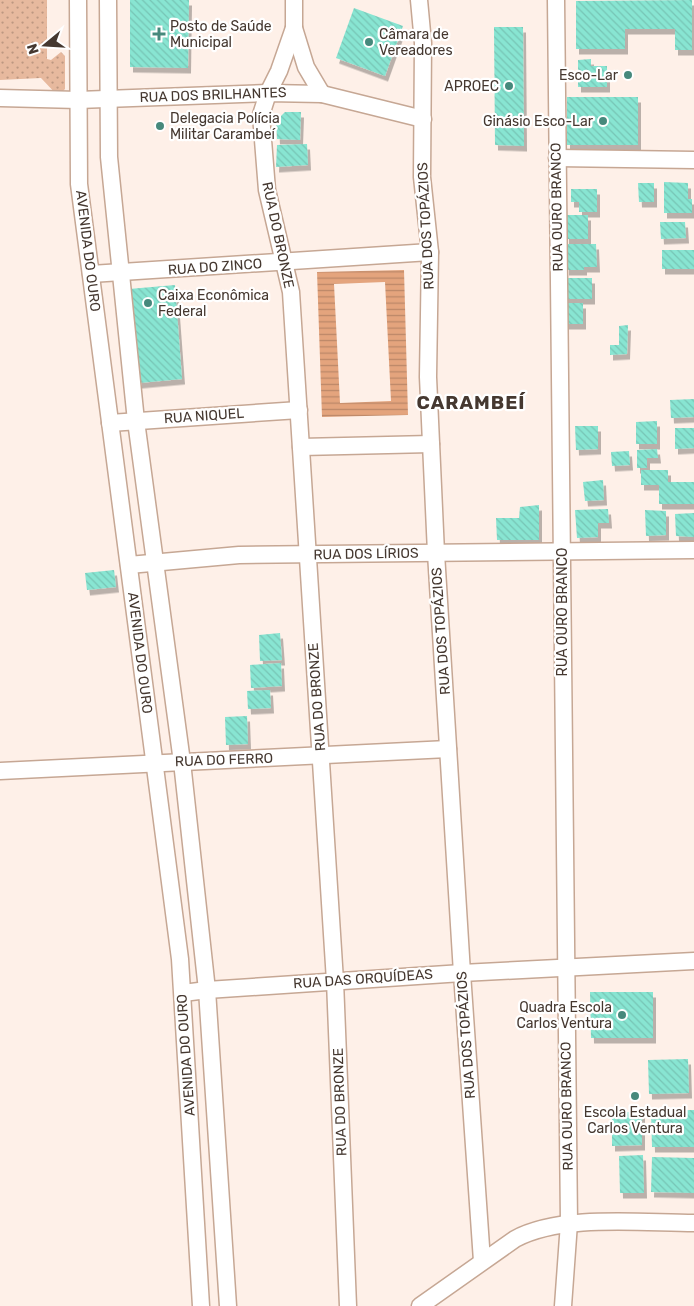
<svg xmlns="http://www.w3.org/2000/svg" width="694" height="1306" viewBox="0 0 694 1306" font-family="Rubik,sans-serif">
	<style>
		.green { fill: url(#green-dots) }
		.water { fill: url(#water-rules); fill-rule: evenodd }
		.building { fill: url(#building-back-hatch); filter: url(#shadow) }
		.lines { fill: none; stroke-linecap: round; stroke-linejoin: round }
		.minor-casing { stroke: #c6a794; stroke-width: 19 }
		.minor { stroke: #fff; stroke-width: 16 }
		.poi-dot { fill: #46897c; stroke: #fff; stroke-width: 2 }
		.labels { text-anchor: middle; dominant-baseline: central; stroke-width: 4.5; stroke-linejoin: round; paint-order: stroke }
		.poi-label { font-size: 14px; fill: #453830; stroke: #fff; text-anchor: start }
		.street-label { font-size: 14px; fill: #453830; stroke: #fff }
		.district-label { font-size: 19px; font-weight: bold; letter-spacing: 1px; fill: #453830; stroke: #fff }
	</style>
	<defs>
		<pattern id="green-dots" width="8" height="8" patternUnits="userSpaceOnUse" patternTransform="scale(1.25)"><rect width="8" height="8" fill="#e7b99e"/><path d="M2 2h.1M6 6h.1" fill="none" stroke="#bd9781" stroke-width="1.8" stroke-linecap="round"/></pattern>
		<pattern id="water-rules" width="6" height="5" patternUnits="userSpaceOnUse" patternTransform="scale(1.25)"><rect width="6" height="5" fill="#e4a47d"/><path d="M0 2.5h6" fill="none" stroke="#bb8767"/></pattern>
		<pattern id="building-back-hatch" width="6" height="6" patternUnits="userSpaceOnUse" patternTransform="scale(1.25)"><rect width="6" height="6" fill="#88e5d2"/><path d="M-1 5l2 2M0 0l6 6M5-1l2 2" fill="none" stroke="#77c5b5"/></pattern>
		<filter id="shadow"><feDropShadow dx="3" dy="5.5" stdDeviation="0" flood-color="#0004"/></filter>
	</defs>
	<rect width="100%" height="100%" fill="#fef0e8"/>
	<path class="green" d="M0 0H47V59L51 60 61 52 65 56V89L58 96 41 78 0 80Z"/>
	<path class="water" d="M404 270 408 415 322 417 317 272ZM385 282 391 401 340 403 334 284Z"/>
	<g class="building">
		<path d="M130 0H189L188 68 130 67Z"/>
		<path d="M692 0V50H675V29H625V49H576V1Z"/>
		<path d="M354 8 403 26 385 76 336 58Z"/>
		<path d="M494 27H523L524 146 495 145Z"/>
		<path d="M591 59V66H607V87H578V60Z"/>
		<rect x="567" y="97" width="71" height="48"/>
		<path d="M285 112H301L300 140 277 139 276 121Z"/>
		<path d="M307 144 308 165 276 167 277 145Z"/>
		<path d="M664 182 688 183V199H692V213H664Z"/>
		<path d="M638 183H654V202H639Z"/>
		<path d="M571 189H597V212H579V202H571Z"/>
		<rect x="566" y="215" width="22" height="24"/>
		<path d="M660 222H685L686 238 661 239Z"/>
		<path d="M566 244H596L597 267H584V270H566Z"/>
		<rect x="662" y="250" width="32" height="19"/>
		<rect x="564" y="278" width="28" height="21"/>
		<path d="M175 285 182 379 139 383 129 289Z"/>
		<path d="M564 303H583V324H563Z"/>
		<path d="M628 325 627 354 610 355V345H619V326Z"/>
		<path d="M694 399V417L671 418 670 400Z"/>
		<path d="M657 421V444H636V422Z"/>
		<path d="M575 426H598V449L576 450Z"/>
		<path d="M675 428H694V448L675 449Z"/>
		<path d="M657 449 658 458H647V468H637V450Z"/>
		<path d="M629 451 630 465 612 466 611 452Z"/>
		<path d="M641 470H668V482H694V504H659V485H641Z"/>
		<path d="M603 480 604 500 585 501 583 482Z"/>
		<path d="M539 505V540H497L496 518H519L520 507Z"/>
		<path d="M608 509 609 523H598V537L577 538 575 510Z"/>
		<path d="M645 510 666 511V535L646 536Z"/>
		<path d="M694 513V537L676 536 675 514Z"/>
		<path d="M114 570 116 587 87 590 85 573Z"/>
		<path d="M280 633 282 660 260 661 259 635Z"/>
		<path d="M281 663 282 686 251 688 250 665Z"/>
		<path d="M270 690 271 708 248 709 247 691Z"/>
		<path d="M247 716 248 744 226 745 225 717Z"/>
		<path d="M590 992H653V1038H591Z"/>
		<path d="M688 1059 689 1093 649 1094 648 1060Z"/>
		<path d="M694 1110V1147H652L651 1111Z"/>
		<path d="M612 1112H642V1145L612 1146Z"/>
		<path d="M643 1155 644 1193H620L619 1156Z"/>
		<path d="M652 1157 694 1158V1193L651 1192Z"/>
	</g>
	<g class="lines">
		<g class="minor-casing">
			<g id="minor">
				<path d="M78 0 79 184 180 959 201 1306"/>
				<path d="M108 0 109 157 136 421 182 762 207 990 228 1306"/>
				<path d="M294 0V28L306 67 322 94"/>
				<path d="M419 0 423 43 422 177 430 252 428 377 436 553 462 973 482 1261"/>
				<path d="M556 0 569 1223 563 1306"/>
				<path d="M294 28 279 71 268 93 261 115 267 190 291 292 335 981 348 1306"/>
				<path d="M0 98 78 100 268 93 322 94 423 119"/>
				<path d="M557 158 694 160"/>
				<path d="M91 274 430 252"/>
				<path d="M110 423 299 410"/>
				<path d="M301 447 431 444"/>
				<path d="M129 565 239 555 694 550"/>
				<path d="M0 771 448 749"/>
				<path d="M183 993 207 990 462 973 694 961"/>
				<path d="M420 1306 515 1239C561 1214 641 1223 694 1223"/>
			</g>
		</g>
		<use href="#minor" class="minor"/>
	</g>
	<g class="poi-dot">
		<path d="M156.5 26.5h5v5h5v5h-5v5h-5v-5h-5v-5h5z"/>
		<circle cx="369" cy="42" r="5"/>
		<circle cx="628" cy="75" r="5"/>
		<circle cx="509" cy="86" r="5"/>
		<circle cx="603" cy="121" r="5"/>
		<circle cx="160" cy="126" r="5"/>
		<circle cx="148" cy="303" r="5"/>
		<circle cx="622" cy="1015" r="5"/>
		<circle cx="635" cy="1096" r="5"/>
	</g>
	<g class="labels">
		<g class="poi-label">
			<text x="170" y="26">Posto de Saúde<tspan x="170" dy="16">Municipal</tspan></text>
			<text x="379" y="34">Câmara de<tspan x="379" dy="16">Vereadores</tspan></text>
			<text x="618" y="75" text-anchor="end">Esco-Lar</text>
			<text x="499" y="86" text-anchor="end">APROEC</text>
			<text x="170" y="118">Delegacia Polícia<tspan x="170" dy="16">Militar Carambeí</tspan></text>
			<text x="593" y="121" text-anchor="end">Ginásio Esco-Lar</text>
			<text x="158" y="295">Caixa Econômica<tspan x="158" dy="16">Federal</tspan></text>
			<text x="612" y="1007" text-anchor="end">Quadra Escola<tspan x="612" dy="16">Carlos Ventura</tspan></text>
			<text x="635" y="1112" text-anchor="middle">Escola Estadual<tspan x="635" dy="16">Carlos Ventura</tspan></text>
		</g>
		<g class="street-label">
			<text transform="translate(213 95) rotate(-2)">RUA DOS BRILHANTES</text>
			<text transform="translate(557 207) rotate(-91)">RUA OURO BRANCO</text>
			<text transform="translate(426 226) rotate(-93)">RUA DOS TOPÁZIOS</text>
			<text transform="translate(278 235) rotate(78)">RUA DO BRONZE</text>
			<text transform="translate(88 251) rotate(83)">AVENIDA DO OURO</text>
			<text transform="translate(215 267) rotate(-4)">RUA DO ZINCO</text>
			<text transform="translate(204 416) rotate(-4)">RUA NIQUEL</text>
			<text transform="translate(366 554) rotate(-1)">RUA DOS LÍRIOS</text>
			<text transform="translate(562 612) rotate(-90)">RUA OURO BRANCO</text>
			<text transform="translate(441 631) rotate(-94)">RUA DOS TOPÁZIOS</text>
			<text transform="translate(140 653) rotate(83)">AVENIDA DO OURO</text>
			<text transform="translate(317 697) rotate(-94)">RUA DO BRONZE</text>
			<text transform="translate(224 760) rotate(-2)">RUA DO FERRO</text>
			<text transform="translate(363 979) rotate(-4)">RUA DAS ORQUÍDEAS</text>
			<text transform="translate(466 1035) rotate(-94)">RUA DOS TOPÁZIOS</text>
			<text transform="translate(186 1055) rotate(-94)">AVENIDA DO OURO</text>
			<text transform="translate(340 1102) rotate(-92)">RUA DO BRONZE</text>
			<text transform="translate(567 1106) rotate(-91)">RUA OURO BRANCO</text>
		</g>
		<g class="district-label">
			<text x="471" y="402">CARAMBEÍ</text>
		</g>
	</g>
	<g transform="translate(45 45) rotate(252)" stroke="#ffffff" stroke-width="4" paint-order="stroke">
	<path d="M0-4L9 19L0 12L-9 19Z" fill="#453830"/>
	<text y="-8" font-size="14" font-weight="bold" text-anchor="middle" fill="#453830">N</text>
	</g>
</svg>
